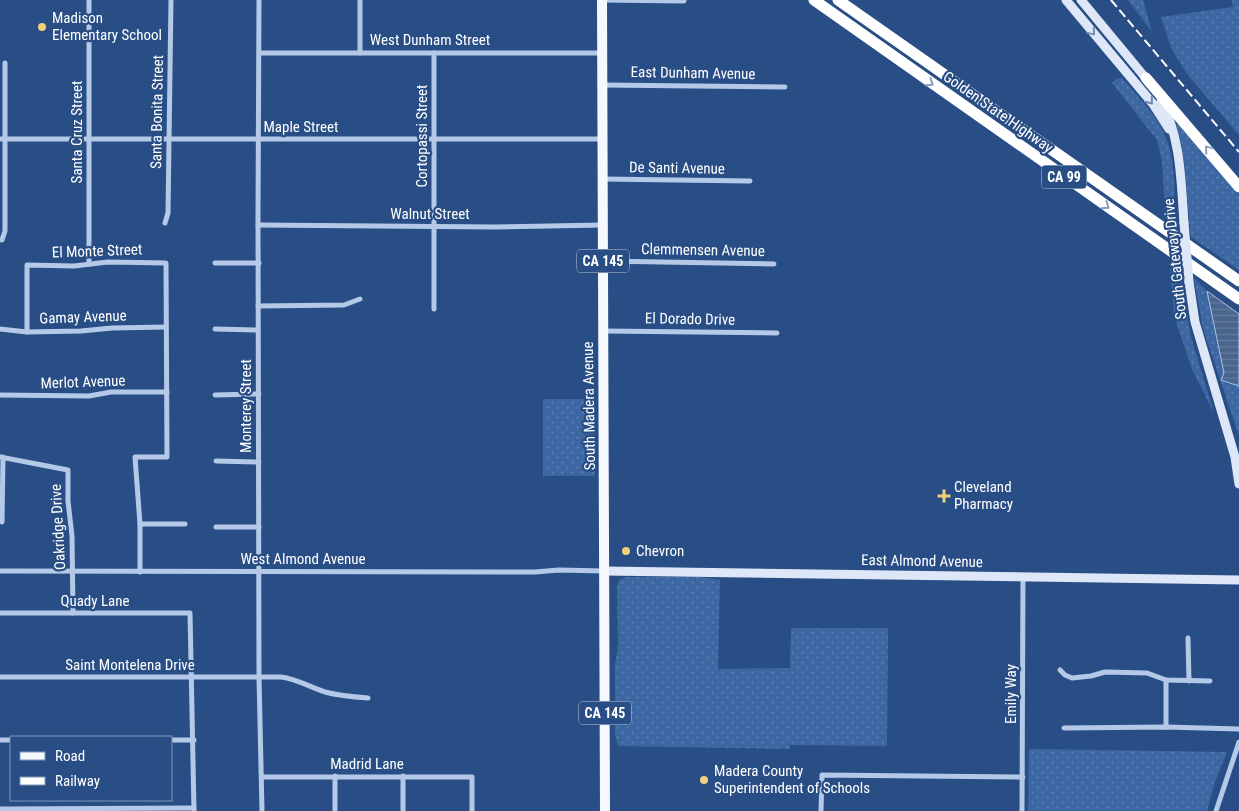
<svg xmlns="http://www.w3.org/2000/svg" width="1239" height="811" viewBox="0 0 1239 811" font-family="'Roboto Condensed',sans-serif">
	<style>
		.grass { fill: url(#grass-dots) }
		.water { fill: url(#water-rules); stroke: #a8c4e8 }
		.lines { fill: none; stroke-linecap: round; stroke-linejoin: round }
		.minor { stroke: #b4c9e7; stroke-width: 5 }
		.secondary { stroke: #dde7f7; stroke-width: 9 }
		.primary { stroke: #f5f8fe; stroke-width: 10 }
		.motorway { stroke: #fff; stroke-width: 11 }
		.rail { stroke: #fff; stroke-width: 2; stroke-dasharray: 9 4; stroke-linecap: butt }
		.secondary-bridge { stroke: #dde7f7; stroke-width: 9 }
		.oneway { stroke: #718bb3 }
		.oneway2 { stroke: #899ebc }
		.poi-dot { fill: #efd17a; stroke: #294e86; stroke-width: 2 }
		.labels { text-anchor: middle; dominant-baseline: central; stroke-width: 4.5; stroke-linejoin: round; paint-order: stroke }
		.shield { fill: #294e86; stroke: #bfcadb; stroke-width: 1 }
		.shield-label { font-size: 14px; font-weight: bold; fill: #fff }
		.poi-label { font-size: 15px; fill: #fff; stroke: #294e86; text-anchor: start }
		.street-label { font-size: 15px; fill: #fff; stroke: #294e86 }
	</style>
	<defs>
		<pattern id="grass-dots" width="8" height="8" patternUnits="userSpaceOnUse" patternTransform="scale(1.25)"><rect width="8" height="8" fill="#3d67a2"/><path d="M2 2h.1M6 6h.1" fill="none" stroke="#5a7eb0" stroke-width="1.8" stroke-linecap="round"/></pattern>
		<pattern id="water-rules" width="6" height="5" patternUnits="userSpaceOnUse" patternTransform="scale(1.25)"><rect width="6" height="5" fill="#4a658c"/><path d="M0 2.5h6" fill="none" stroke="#657c9d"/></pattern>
	</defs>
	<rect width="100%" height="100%" fill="#294e86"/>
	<g class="grass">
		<path d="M1128 0H1143L1152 32Z"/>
		<path d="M1232 0H1239V135L1187 74 1171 48 1161 17 1233 7Z"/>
		<path d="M1122 78C1136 95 1153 111 1163 131 1176 157 1174 191 1176 220L1165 212 1162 161 1157 140 1112 83 1116 79Z"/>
		<path d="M1179 123 1239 195V270L1191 237C1186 200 1188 160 1176 125Z"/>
		<path d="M1170 268 1180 271 1183 294 1191 337 1214 413 1192 369 1174 316Z"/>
		<path d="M1194 278 1207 291 1224 373 1221 380 1239 386V436L1203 329Z"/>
		<path d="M543 399H594L595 476H543Z"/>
		<path d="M626 577H702L720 580 718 669 790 668 791 628H888L887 746 790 745V749L618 746 615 734V664L618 647 617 587 619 580Z"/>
		<path d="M1029 749 1227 752 1215 782 1207 811H1028Z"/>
	</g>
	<path class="water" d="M1207 291 1239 314V386L1221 380 1224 373Z"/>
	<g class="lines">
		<g class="minor">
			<path d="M259 0 258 216 259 677 262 811"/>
			<path d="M360 0V53"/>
			<path d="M602 0 684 1"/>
			<path d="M259 53H602"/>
			<path d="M434 53V309"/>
			<path d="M603 85 785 87"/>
			<path d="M0 139H602"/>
			<path d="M602 179 750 181"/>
			<path d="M165 223 168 213 171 0"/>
			<path d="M258 225 496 227 603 225"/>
			<path d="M2 240 5 231V63"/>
			<path d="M603 261 774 264"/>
			<path d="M215 263H259"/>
			<path d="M89 264V0"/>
			<path d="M258 306 344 305 360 299"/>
			<path d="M0 329 27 332 81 331 112 328 166 327"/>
			<path d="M215 329 258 330"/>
			<path d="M603 331 777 333"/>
			<path d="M27 332V265L74 266 108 262 166 263 167 457H135L140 524V572"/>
			<path d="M0 395 89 396 111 392H167"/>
			<path d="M215 395 259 394"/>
			<path d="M0 457 68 470V501L72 536 73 613"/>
			<path d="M216 461 259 462"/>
			<path d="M2 522 3 457"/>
			<path d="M140 524H185"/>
			<path d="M216 527H259"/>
			<path d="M0 571 535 572 559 570 604 571"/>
			<path d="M0 613H190L194 811"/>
			<path d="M1188 638 1189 681"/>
			<path d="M1060 670 1065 675 1072 678 1091 676 1105 672 1147 673 1166 680 1210 681"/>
			<path d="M0 677H281C297 679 310 687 325 692 340 696 354 697 368 698"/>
			<path d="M1166 727V680"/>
			<path d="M1064 728 1166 727 1239 729"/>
			<path d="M0 740H11"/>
			<path d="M171 740H194"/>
			<path d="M403 776V811"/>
			<path d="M262 777H472V811"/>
			<path d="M0 809 194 808"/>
			<path d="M335 811V776"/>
			<path d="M821 811 822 775 1023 777"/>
			<path d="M1022 811 1023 577"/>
			<path d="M1216 811 1239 742"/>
		</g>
		<g class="secondary">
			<path d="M1066 0 1153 104 1169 129"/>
			<path d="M1081 0 1149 82"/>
			<path d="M1161 101C1181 137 1181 182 1184 223"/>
			<path d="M1189 282 1195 322 1235 457 1239 484"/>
			<path d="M605 571 1239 580"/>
		</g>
		<path class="primary" d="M602 0 605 811"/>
		<g class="motorway">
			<path d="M814 0 1239 299"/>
			<path d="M838 0 1239 281"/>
			<path d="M1146 78 1239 187"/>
		</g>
		<path class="rail" d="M1111 0 1239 152"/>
		<path class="secondary-bridge" d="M1184 223 1189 282"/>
	</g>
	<defs><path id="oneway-chevron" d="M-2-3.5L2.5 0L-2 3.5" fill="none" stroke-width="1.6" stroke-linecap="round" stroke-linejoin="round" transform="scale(1.25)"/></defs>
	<g class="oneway">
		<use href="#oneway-chevron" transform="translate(1092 32) rotate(50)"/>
		<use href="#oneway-chevron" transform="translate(1150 101) rotate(51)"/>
	</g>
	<g class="oneway2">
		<use href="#oneway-chevron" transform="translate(930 83) rotate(35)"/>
		<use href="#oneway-chevron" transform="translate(1208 149) rotate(-130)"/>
		<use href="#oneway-chevron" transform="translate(1106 206) rotate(35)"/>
	</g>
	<g class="poi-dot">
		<circle cx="42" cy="27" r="5"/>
		<path d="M941.5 488.5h5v5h5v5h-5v5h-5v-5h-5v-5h5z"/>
		<circle cx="626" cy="551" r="5"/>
		<circle cx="704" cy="780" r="5"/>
	</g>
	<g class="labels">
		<g class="shield">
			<rect x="1041.5" y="165.5" width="45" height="23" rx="4"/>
			<rect x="577" y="249.5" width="52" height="23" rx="4"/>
			<rect x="579" y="701.5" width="52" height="23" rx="4"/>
		</g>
		<g class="shield-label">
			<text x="1064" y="177">CA 99</text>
			<text x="603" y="261">CA 145</text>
			<text x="605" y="713">CA 145</text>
		</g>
		<g class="poi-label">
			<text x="52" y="18">Madison<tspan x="52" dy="17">Elementary School</tspan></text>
			<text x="954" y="487">Cleveland<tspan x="954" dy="17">Pharmacy</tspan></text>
			<text x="636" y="551">Chevron</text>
			<text x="714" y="771">Madera County<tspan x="714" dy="17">Superintendent of Schools</tspan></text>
		</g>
		<g class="street-label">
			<text x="430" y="40">West Dunham Street</text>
			<text transform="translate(693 73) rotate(1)">East Dunham Avenue</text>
			<text transform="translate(157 112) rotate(-89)">Santa Bonita Street</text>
			<text transform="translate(998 112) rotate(35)">Golden State Highway</text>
			<text x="301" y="127">Maple Street</text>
			<text transform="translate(77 132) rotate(-90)">Santa Cruz Street</text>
			<text transform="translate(422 136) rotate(-90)">Cortopassi Street</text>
			<text transform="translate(677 168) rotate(1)">De Santi Avenue</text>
			<text x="430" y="214">Walnut Street</text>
			<text transform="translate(703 250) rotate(1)">Clemmensen Avenue</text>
			<text transform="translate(97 251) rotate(-2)">El Monte Street</text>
			<text transform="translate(1175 259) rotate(-96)">South Gateway Drive</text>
			<text transform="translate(83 317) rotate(-2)">Gamay Avenue</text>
			<text transform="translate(690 319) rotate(1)">El Dorado Drive</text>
			<text transform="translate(83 382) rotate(-2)">Merlot Avenue</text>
			<text transform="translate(246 406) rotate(-90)">Monterey Street</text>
			<text transform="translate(589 406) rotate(-91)">South Madera Avenue</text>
			<text transform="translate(58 527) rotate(-93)">Oakridge Drive</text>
			<text x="303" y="559">West Almond Avenue</text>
			<text transform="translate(922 561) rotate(1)">East Almond Avenue</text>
			<text x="95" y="601">Quady Lane</text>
			<text x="130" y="665">Saint Montelena Drive</text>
			<text transform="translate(1011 694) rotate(-90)">Emily Way</text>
			<text x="367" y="764">Madrid Lane</text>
		</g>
	</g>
	<rect x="10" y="736" width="162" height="65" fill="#294e86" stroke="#7f95b6"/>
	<rect x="20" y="752" width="25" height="8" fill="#f5f8fe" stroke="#7f95b6"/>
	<text x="55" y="761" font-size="15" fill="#ffffff">Road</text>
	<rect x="20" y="777" width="25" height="8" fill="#ffffff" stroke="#7f95b6"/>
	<text x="55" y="786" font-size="15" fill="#ffffff">Railway</text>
</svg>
